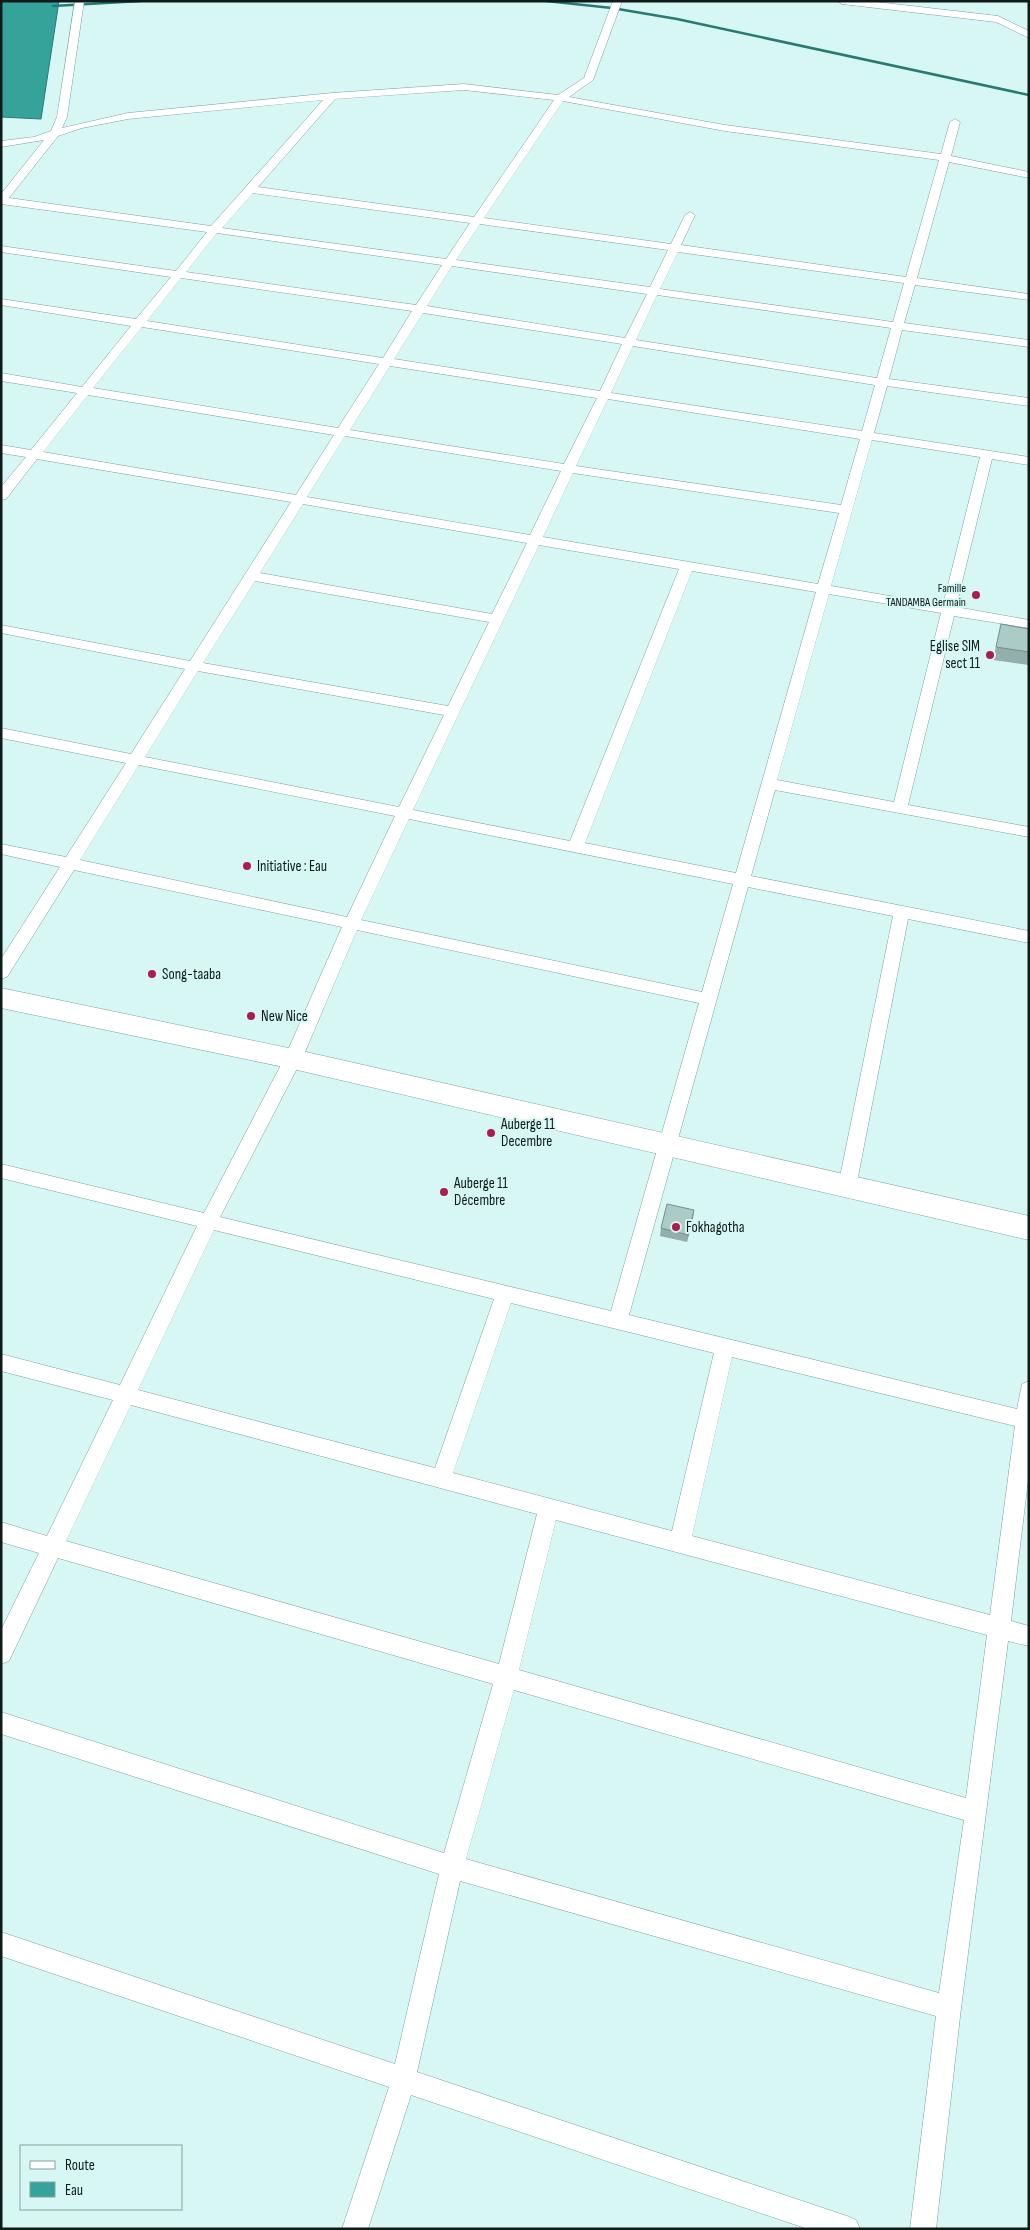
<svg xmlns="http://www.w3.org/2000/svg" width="1030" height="2230" viewBox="0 0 1030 2230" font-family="'Sofia Sans Condensed',sans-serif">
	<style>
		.water { fill: #36a39b; stroke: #2a7a74 }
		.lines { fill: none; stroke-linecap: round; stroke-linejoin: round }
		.stream { stroke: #2a7a74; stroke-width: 2.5 }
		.minor-casing { stroke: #819f9c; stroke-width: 1 }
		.trunk-casing { stroke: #819f9c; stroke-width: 1 }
		.minor { fill: #fff; fill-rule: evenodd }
		.trunk { fill: #fff; fill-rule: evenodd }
		.wall { fill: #93afab }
		.shaded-wall { fill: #788e8b }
		.building { fill: #abcbc7; stroke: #788e8b }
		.poi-dot { fill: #ae1c4e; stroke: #d7f7f4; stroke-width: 2 }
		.labels { text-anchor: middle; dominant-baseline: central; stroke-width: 4; stroke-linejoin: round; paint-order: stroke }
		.far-poi-label { font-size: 12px; fill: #0f1b19; stroke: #d7f7f4; text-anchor: end }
		.poi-label { font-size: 15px; fill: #0f1b19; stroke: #d7f7f4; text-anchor: start }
	</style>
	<rect width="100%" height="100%" fill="#d7f7f4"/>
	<path class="water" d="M1 1H59L41 119 1 117Z"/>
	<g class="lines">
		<g class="stream">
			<path d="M546 1 612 8 677 19 1029 95"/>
			<path d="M53 6 141 1"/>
		</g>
		<g class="minor-casing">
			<g id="minor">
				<path d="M75 1H84L67 117 62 128 128 113 332 93 464 84 558 95 584 78 613 1H622L593 80 569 97 725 125 941 154 950 122 955 119 960 122 951 156 1029 172V178L949 162 917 278 1029 294V300L915 285 904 323 1029 340V347L902 330 889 379 1029 398V406L887 386 874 433 1029 457V465L992 459 956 607 1029 620V628L954 616 908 805 1029 827V837L775 790 751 876 1029 931V943L908 919 856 1187 853 1192 847 1194 841 1192 838 1187 893 916 748 887 629 1315 1017 1409 1022 1384 1029 1381V1472L1011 1621 1029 1626V1646L1008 1641 961 2008 936 2229H910L936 2016 460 1881 417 2072 847 2216 856 2220 860 2229H808L411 2095 368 2229H342L389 2087 1 1956V1932L395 2064 439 1874 1 1734V1712L444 1853 493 1684 58 1558 9 1661 1 1664V1630L39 1553 1 1542V1522L47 1536 113 1400 1 1371V1354L120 1385 197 1226 1 1178V1164L204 1213 284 1059 342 927 74 870 7 977 1 979V959L60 867 1 854V844L66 857 126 763 1 738V728L131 754 185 669 1 633V625L190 661 291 502 37 459 6 499 1 500V487L26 457 1 453V445L31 450 77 393 1 381V373L82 387 131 326 1 305V299L136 319 171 277 1 252V246L176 271 207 232 1 204V194L44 140 1 147V141L34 137 51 131 57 117ZM464 90 554 100 474 217 258 187 335 99ZM323 100 211 226 9 198 58 136 82 128 128 119ZM563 101 725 131 939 160 906 277 681 245 695 215 690 212 685 215 671 244 484 218ZM253 193 470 223 446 259 222 228ZM480 224 668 250 650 287 456 260ZM217 233 442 265 416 305 186 272ZM678 252 904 283 893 322 660 289ZM452 266 647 294 625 338 427 306ZM181 278 412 311 383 358 147 321ZM657 295 891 328 877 378 636 340ZM423 313 622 344 600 391 394 359ZM142 327 379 364 338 428 93 388ZM633 346 875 385 862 431 611 393ZM390 366 597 398 564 464 350 430ZM88 395 334 435 296 495 43 452ZM608 399 860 439 841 505 576 466ZM345 436 561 471 530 535 307 497ZM872 440 980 457 943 605 831 586ZM573 473 839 513 818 584 543 537ZM303 504 527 543 492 614 260 573ZM539 545 679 569 570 841 413 810ZM692 571 816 592 736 873 585 843ZM255 581 489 622 448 706 203 663ZM829 594 941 613 894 802 777 780ZM198 671 444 715 399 807 145 757ZM139 765 395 816 347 917 80 860ZM409 819 733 884 702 992 361 920ZM357 930 699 1003 611 1311 220 1217 302 1059ZM214 1230 494 1299 435 1468 138 1390ZM511 1303 714 1353 672 1531 453 1473ZM732 1357 1015 1426 990 1615 692 1536ZM131 1405 537 1514 499 1664 66 1541ZM556 1520 987 1635 966 1798 519 1670ZM514 1690 964 1820 939 1993 466 1859Z"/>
				<path d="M838 1H868L998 16 1029 31V38L996 22 842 4Z"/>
			</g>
		</g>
		<g class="trunk-casing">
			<path id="trunk" d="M1 988 293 1049 1029 1216V1240L293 1069 1 1008Z"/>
		</g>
		<use href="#minor" class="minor"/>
		<use href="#trunk" class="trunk"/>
	</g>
	<g class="wall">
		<path d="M1001 624 1029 629V665L993 660Z"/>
		<path d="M694 1210 693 1217 687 1242 660 1236 661 1228Z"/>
	</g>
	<path class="shaded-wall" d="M694 1210 693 1217 687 1242 688 1235Z"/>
	<g class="building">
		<path d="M1001 624 1029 629V652L996 647Z"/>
		<path d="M667 1204 694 1210 688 1235 661 1228Z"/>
	</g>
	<g class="poi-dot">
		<circle cx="976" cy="595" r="5"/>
		<circle cx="990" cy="655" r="5"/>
		<circle cx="247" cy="866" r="5"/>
		<circle cx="152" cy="974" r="5"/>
		<circle cx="251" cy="1016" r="5"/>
		<circle cx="491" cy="1133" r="5"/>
		<circle cx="444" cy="1192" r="5"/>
		<circle cx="676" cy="1227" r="5"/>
	</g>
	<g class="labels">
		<g class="far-poi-label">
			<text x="966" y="588">Famille<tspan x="966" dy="14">TANDAMBA Germain</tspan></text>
		</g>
		<g class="poi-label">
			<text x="980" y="646" text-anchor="end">Eglise SIM<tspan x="980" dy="17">sect 11</tspan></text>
			<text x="257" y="866">Initiative : Eau</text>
			<text x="162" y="974">Song-taaba</text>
			<text x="261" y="1016">New Nice</text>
			<text x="501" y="1124">Auberge 11<tspan x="501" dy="17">Decembre</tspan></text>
			<text x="454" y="1183">Auberge 11<tspan x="454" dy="17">Décembre</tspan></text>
			<text x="686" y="1227">Fokhagotha</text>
		</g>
	</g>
	<rect width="1030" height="2230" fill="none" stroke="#0f1b19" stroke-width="5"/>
	<rect x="20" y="2145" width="162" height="65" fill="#d7f7f4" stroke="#879f9c"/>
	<rect x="30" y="2161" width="25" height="8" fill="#ffffff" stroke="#879f9c"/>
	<text x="65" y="2170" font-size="15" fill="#0f1b19">Route</text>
	<rect x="30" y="2182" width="25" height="15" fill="#36a39b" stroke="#879f9c"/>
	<text x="65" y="2195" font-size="15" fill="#0f1b19">Eau</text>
</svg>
